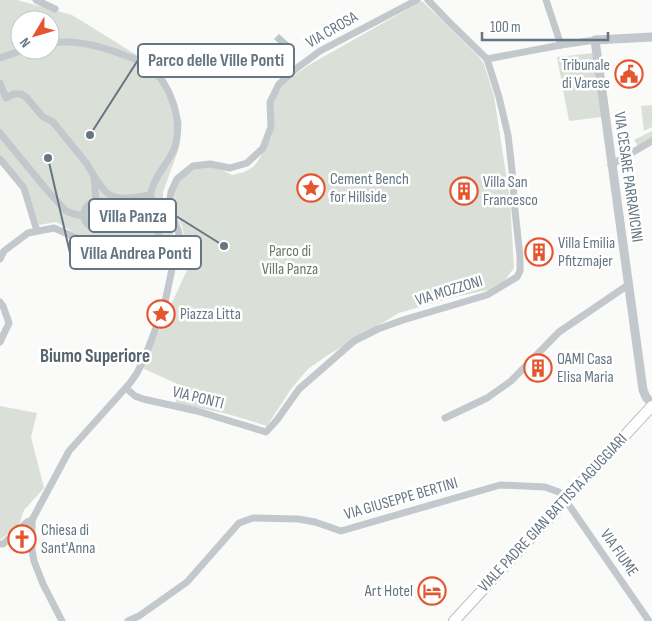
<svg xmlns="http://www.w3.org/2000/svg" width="652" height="621" viewBox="0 0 652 621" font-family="'Sofia Sans Condensed',sans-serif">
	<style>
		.green { fill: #dadfd7; fill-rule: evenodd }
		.water { fill: #bbc7cb }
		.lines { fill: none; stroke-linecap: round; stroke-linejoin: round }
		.secondary-casing { stroke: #b3babf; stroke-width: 12 }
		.minor { stroke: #c3c8cc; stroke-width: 7 }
		.tertiary { stroke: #c3c8cc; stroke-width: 9 }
		.secondary { stroke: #fff; stroke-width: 10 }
		.labels { text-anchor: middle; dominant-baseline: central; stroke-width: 5; stroke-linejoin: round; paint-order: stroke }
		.street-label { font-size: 16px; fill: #657683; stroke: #fff }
		.poi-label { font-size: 16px; fill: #657683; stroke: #fff; text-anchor: start }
		.park-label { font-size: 16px; fill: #687a64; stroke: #fff }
		.quarter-label { font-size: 19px; font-weight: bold; fill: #57646e; stroke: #fff }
		.leader { fill: none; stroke: #657683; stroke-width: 2 }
		.callout-dot { fill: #657683; stroke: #fff; stroke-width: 2 }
		.callout { fill: #fff; stroke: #657683; stroke-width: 2 }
		.callout-label { font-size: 18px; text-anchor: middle; font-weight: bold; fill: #657683 }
	</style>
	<rect width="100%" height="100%" fill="#fafaf8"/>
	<g class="green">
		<path d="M0 0H17L72 15 148 62 177 106 182 123 179 148 163 192V207L174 237 172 245 164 251 154 255 108 252 56 222 39 225 27 186 0 155ZM20 20H50V50H20Z"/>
		<path d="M422 1 478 56 484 64 494 96 510 200 514 268 505 280 488 290 454 297 399 313 328 355 308 369 291 389 267 426 228 414 175 403 182 386 142 368 188 268 176 259 184 246V237L182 226 175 213V204L174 193 178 183 186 175 194 170 193 166 210 164 232 175 244 172 253 167 258 161 271 138 274 126 272 111 274 96 282 84 309 65Z"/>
		<path d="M593 53 602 117 569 121 557 57Z"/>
		<path d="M652 105V127L644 131 641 106Z"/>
		<path d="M652 131V138L637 147V144L634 140Z"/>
		<path d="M0 406 37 413 31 437 44 488 24 510 19 525 0 540Z"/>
	</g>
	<path class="water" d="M279 34 290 44 285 49 274 39Z"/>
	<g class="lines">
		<g class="secondary-casing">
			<path id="secondary" d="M454 621 652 406"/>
		</g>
		<g class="minor">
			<path d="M36 0 55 9"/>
			<path d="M546 0 561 45"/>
			<path d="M50 43C75 39 101 46 124 55 132 58 142 61 149 66 171 84 184 122 174 149 168 164 154 176 151 192 150 200 160 244 164 252 167 256 170 260 173 264"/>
			<path d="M0 58 23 50"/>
			<path d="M487 59 561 45 595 40"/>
			<path d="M0 83 6 98 14 94H21L27 98 42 116 53 122 87 164 94 176 96 201"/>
			<path d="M0 133 46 189 66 211 74 214 84 216"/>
			<path d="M0 159 24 188 37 231"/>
			<path d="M611 165 652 141"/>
			<path d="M96 179C100 184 104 192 110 195 121 201 138 197 150 195"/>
			<circle cx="98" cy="215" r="14"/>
			<path d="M0 259 4 251 28 233 54 228 84 241 107 257 173 264"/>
			<path d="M0 302 3 306 9 323 0 342"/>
			<path d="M126 388 135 396 143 399 197 411 266 432 277 420 299 389 354 341 378 329 403 320 487 295 517 277 520 271V256L515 211 512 170 508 135 499 97 487 59 448 21 428 0"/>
			<path d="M445 418 487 398 511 381 559 332 628 285"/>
			<path d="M0 544H3L27 522 32 520"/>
			<path d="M62 621 43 584 34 561 32 550V520L69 451 130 383 137 373 146 354 164 307 173 264 181 245 178 230 169 206 171 192 177 179 193 166 210 164 230 168 247 163 263 148 271 127 270 102 279 84 297 68 320 51 417 0"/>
			<path d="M128 621 139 616 187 582 239 523 253 518 298 519 315 522 341 531 500 485 545 487 559 492 571 508 649 621"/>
		</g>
		<path class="tertiary" d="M652 37 595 40 643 390 646 397 652 404"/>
		<use href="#secondary" class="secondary"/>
	</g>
	<defs>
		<g id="civic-ring" transform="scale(1.4375)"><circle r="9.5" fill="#fff" stroke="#e4572e" stroke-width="1.5"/><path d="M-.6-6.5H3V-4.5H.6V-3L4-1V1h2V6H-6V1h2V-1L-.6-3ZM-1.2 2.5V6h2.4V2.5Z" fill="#e4572e"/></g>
		<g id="sight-ring" transform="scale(1.4375)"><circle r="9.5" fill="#fff" stroke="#e4572e" stroke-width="1.5"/><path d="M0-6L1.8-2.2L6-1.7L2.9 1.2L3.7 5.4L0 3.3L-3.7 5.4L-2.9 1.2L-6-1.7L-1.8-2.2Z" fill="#e4572e"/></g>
		<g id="building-ring" transform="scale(1.4375)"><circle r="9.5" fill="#fff" stroke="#e4572e" stroke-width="1.5"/><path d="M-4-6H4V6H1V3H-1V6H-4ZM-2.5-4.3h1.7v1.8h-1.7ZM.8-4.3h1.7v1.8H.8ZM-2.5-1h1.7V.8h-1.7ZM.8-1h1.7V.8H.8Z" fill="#e4572e"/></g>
		<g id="church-ring" transform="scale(1.4375)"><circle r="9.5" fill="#fff" stroke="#e4572e" stroke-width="1.5"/><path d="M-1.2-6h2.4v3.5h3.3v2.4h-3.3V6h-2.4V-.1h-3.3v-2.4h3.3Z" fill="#e4572e"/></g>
		<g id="hotel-ring" transform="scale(1.4375)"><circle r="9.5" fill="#fff" stroke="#e4572e" stroke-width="1.5"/><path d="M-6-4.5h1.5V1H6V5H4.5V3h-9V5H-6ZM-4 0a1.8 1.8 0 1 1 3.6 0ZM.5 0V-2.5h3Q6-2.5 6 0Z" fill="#e4572e"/></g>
	</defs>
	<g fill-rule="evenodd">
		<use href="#civic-ring" x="629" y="74"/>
		<use href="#sight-ring" x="311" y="188"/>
		<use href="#building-ring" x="464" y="191"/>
		<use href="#building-ring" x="539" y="252"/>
		<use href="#sight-ring" x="161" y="314"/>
		<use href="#building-ring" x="538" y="368"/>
		<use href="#church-ring" x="22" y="539"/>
		<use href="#hotel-ring" x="432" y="591"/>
	</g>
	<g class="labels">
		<g class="street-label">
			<text transform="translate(332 30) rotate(-30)">VIA CROSA</text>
			<text transform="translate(628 177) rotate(82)">VIA CESARE PARRAVICINI</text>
			<text transform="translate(449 291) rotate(-17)">VIA MOZZONI</text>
			<text transform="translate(198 398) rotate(14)">VIA PONTI</text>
			<text transform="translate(401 499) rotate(-16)">VIA GIUSEPPE BERTINI</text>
			<text transform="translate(553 513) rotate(-47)">VIALE PADRE GIAN BATTISTA AGUGGIARI</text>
			<text transform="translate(619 553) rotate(55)">VIA FIUME</text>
		</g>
		<g class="poi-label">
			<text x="610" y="65" text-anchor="end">Tribunale<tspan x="610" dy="18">di Varese</tspan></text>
			<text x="330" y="179">Cement Bench<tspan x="330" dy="18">for Hillside</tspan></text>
			<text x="483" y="182">Villa San<tspan x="483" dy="18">Francesco</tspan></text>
			<text x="558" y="243">Villa Emilia<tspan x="558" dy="18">Pfitzmajer</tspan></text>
			<text x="180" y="314">Piazza Litta</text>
			<text x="557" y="359">OAMI Casa<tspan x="557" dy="18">Elisa Maria</tspan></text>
			<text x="41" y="530">Chiesa di<tspan x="41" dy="18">Sant'Anna</tspan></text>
			<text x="413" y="591" text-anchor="end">Art Hotel</text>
		</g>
		<g class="park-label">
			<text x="290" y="251">Parco di<tspan x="290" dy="18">Villa Panza</tspan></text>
		</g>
		<g class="quarter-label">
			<text x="95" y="356">Biumo Superiore</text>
		</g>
	</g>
	<path class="leader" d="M90 135L138 60M224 246L176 216M48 158L70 253"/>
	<g class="callout-dot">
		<circle cx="90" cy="135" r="5"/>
		<circle cx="224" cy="246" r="5"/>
		<circle cx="48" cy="158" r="5"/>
	</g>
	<g class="callout">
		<rect x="138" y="44" width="156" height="33" rx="5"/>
		<rect x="89" y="199" width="87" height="33" rx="5"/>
		<rect x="70" y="236" width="131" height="33" rx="5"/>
	</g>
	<g class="callout-label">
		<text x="216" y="66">Parco delle Ville Ponti</text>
		<text x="133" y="222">Villa Panza</text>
		<text x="136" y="259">Villa Andrea Ponti</text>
	</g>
	<g transform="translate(35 35) rotate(232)"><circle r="24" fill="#ffffff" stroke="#c1c8cd"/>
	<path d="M0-4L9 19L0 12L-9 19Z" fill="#e4572e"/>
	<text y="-8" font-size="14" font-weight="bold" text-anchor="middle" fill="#657683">N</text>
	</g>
	<path d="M482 32v8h126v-8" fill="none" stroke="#657683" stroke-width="2.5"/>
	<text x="490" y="32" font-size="15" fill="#657683" stroke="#ffffff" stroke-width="4" paint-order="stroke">100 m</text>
</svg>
